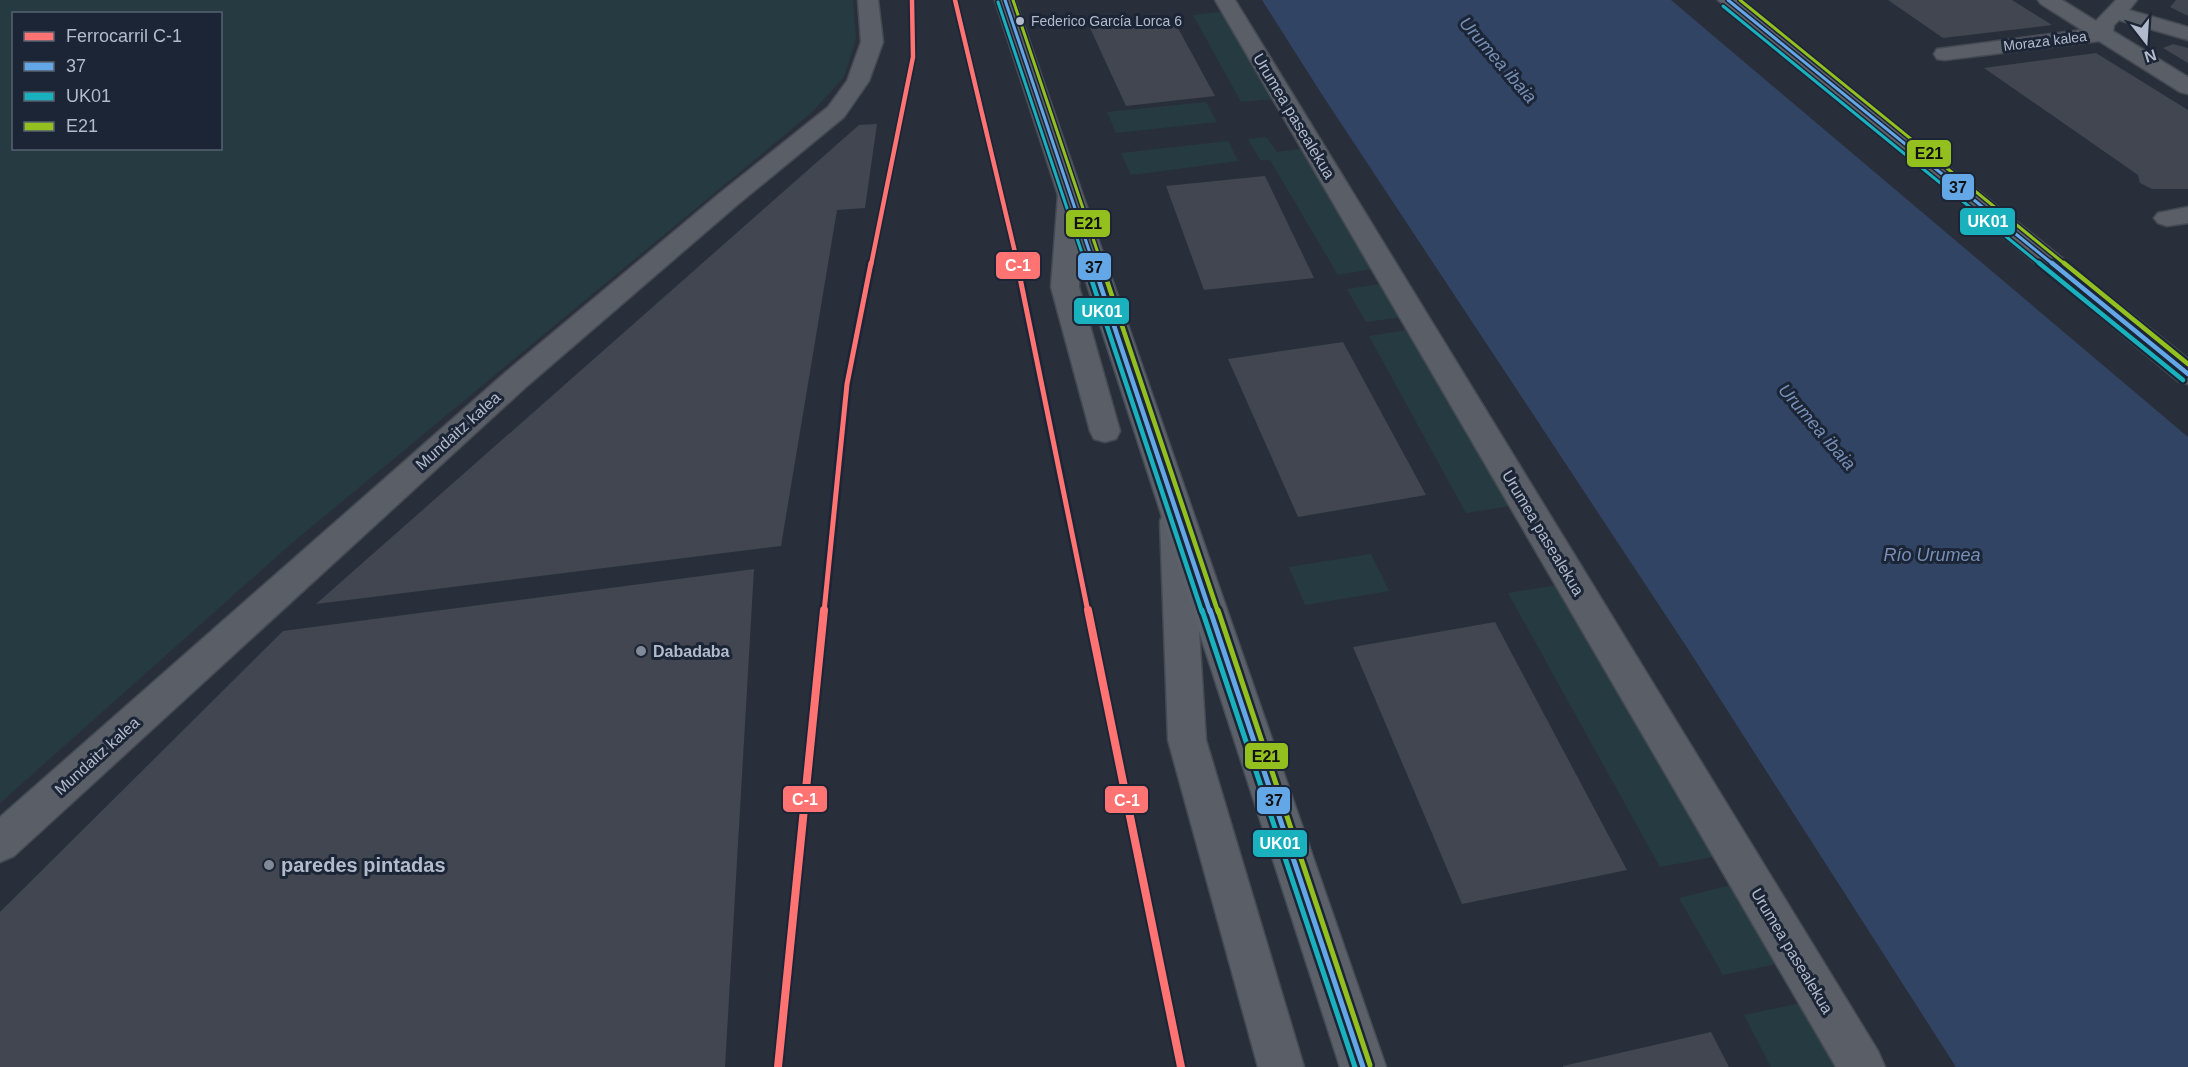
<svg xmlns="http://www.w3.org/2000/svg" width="2188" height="1067" viewBox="0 0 2188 1067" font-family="Arial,sans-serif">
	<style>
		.green { fill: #253b41; fill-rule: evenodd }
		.water { fill: #314464 }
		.building { fill: #414650 }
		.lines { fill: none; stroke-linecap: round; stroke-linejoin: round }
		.minor-casing { stroke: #454a52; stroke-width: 3 }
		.major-casing { stroke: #464c56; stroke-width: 3 }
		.minor { fill: #5a5e67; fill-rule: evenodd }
		.major { fill: #5c6169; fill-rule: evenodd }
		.bus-1-far2-casing { stroke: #1b2536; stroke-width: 6 }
		.bus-1-far1-casing { stroke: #1b2536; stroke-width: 9 }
		.bus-1-casing { stroke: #1b2536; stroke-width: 10 }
		.bus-2-far2-casing { stroke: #1b2536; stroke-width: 6 }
		.bus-2-far1-casing { stroke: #1b2536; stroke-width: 9 }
		.bus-2-casing { stroke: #1b2536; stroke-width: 10 }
		.bus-3-far2-casing { stroke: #1b2536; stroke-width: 6 }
		.bus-3-far1-casing { stroke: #1b2536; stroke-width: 9 }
		.bus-3-casing { stroke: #1b2536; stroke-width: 10 }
		.bus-1-far2 { stroke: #64a7e7; stroke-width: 3 }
		.bus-1-far1 { stroke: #64a7e7; stroke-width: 4.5 }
		.bus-1 { stroke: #64a7e7; stroke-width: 5 }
		.bus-2-far2 { stroke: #1ab1be; stroke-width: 3 }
		.bus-2-far1 { stroke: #1ab1be; stroke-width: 4.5 }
		.bus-2 { stroke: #1ab1be; stroke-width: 5 }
		.bus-3-far2 { stroke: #93c01f; stroke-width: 3 }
		.bus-3-far1 { stroke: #93c01f; stroke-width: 4.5 }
		.bus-3 { stroke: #93c01f; stroke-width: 5 }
		.rail-1-far2-casing { stroke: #1b2536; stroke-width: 8 }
		.rail-1-far1-casing { stroke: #1b2536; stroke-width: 10 }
		.rail-1-casing { stroke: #1b2536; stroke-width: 12 }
		.rail-1-far2 { stroke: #ff7373; stroke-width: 4.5 }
		.rail-1-far1 { stroke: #ff7373; stroke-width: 5 }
		.rail-1 { stroke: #ff7373; stroke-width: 8 }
		.bus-dot { fill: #b2bbcb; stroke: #1b2536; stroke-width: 2 }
		.poi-dot { fill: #828a98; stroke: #1b2536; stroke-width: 2 }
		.labels { text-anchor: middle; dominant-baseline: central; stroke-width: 6; stroke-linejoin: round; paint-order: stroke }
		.bus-label { font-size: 14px; fill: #b2bbcb; stroke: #1b2536; text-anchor: start }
		.far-street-label { font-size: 14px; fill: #b2bbcb; stroke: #1b2536 }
		.street-label { font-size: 16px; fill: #b2bbcb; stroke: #1b2536 }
		.poi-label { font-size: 16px; font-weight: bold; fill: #b2bbcb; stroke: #1b2536; text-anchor: start }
		.water-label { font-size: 18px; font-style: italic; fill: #778fb6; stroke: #1b2536 }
		.near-poi-label { font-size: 20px; font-weight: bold; fill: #b2bbcb; stroke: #1b2536; text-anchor: start }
		.line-badge { stroke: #1b2536; stroke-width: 2 }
		.badge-label { font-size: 16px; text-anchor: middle; font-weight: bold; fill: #fff }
		.pale-badge-label { font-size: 16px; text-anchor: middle; font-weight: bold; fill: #111 }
	</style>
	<rect width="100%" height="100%" fill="#292f3a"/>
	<g class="green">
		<path d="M0 0H853L856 39 844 77 811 113 292 543 0 803ZM14 14H220V148H14Z"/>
		<path d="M1221 12 1272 99 1241 102 1193 15Z"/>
		<path d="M1206 102 1217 122 1116 133 1107 112Z"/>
		<path d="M1266 137 1277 152 1300 149 1372 269 1338 275 1270 160H1260L1248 139Z"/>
		<path d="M1228 141 1238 161 1131 175 1121 153Z"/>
		<path d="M1381 284 1402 317 1366 322 1347 289Z"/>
		<path d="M1407 330 1510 506 1466 513 1369 336Z"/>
		<path d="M1371 554 1389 591 1305 605 1289 567Z"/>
		<path d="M1557 585 1713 857 1660 867 1508 593Z"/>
		<path d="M1731 885 1776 964 1723 975 1679 898Z"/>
		<path d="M1802 1003 1839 1067H1771L1744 1015Z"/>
	</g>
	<path class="water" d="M1262 0H1671L2188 437V1067H1956L1688 649 1321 93Z"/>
	<g class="building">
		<path d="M1888 0H2012L2052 25 1943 38Z"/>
		<path d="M2176 0H2188V16L2170 7Z"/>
		<path d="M1173 19 1215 96 1126 106 1090 28Z"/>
		<path d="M2173 44 2188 48V63L2163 48Z"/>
		<path d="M2096 53 2188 110V189H2152L2140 183 2138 175 1984 68Z"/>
		<path d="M877 124 865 208 837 210 781 546 316 604 859 125Z"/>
		<path d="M1265 176 1314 278 1204 290 1166 186Z"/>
		<path d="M1343 342 1426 495 1298 517 1228 359Z"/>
		<path d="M754 569 725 1067H0V912L283 631Z"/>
		<path d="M1495 622 1627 870 1462 904 1353 647Z"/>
		<path d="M1711 1032 1729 1067H1563V1066Z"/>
	</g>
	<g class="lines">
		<g class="minor-casing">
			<g id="minor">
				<path d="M858 0H878L883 42 869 81 844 117 737 205 527 386 14 856 0 862V817L506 372 719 194 828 107 847 81 861 42Z"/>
				<path d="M1215 0H1235L1878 1051 1885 1067H1836Z"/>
				<path d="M2038 0H2062L2096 21 2116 0H2137L2129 10 2188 27V40L2119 20 2114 25 2113 31 2188 77V94L2180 92 2099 41 1945 60 1937 59 1934 54 1937 49 1945 48 2082 30 2041 4Z"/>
				<path d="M1070 188 1079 190 1082 195 1079 287 1120 431 1116 439 1105 442 1094 439 1090 431 1051 287 1058 195 1061 190Z"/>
				<path d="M2188 207V223L2167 226 2158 223 2154 218 2158 213Z"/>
				<path d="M1176 509 1188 512 1192 521 1206 740 1304 1067H1258L1168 740 1160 521 1164 512Z"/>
			</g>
		</g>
		<g class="major-casing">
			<g id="major">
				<path d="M995 0H1015L1386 1067H1340Z"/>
				<path d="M1718 0H1740L2188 359V384L2178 381Z"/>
			</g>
		</g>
		<use href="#minor" class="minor"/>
		<use href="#major" class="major"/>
		<g class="bus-1-far2-casing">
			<g id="bus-1-far2">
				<path d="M1005 0 1094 265"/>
				<path d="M1728 0 2054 265"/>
			</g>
		</g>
		<g class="bus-1-far1-casing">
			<g id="bus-1-far1">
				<path d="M1093 263 1210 612"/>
				<path d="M2052 263 2188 374"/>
			</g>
		</g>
		<g class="bus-1-casing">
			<path id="bus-1" d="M1210 610 1363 1067"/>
		</g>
		<g class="bus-2-far2-casing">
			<g id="bus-2-far2">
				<path d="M998 2 1086 265"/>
				<path d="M1723 6 2041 265"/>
			</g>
		</g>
		<g class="bus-2-far1-casing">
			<g id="bus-2-far1">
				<path d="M1086 263 1202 612"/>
				<path d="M2039 263 2183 380"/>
			</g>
		</g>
		<g class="bus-2-casing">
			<path id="bus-2" d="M1202 610 1355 1067"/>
		</g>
		<g class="bus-3-far2-casing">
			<g id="bus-3-far2">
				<path d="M1013 0 1102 265"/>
				<path d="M1740 0 2066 265"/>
			</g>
		</g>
		<g class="bus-3-far1-casing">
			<g id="bus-3-far1">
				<path d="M1101 263 1218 612"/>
				<path d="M2064 263 2188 364"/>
			</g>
		</g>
		<g class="bus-3-casing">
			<path id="bus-3" d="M1218 610 1370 1065"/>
		</g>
		<use href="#bus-1-far2" class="bus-1-far2"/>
		<use href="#bus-1-far1" class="bus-1-far1"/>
		<use href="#bus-1" class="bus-1"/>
		<use href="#bus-2-far2" class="bus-2-far2"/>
		<use href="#bus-2-far1" class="bus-2-far1"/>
		<use href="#bus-2" class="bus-2"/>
		<use href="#bus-3-far2" class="bus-3-far2"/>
		<use href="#bus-3-far1" class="bus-3-far1"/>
		<use href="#bus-3" class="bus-3"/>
		<g class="rail-1-far2-casing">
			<g id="rail-1-far2">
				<path d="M955 0 1018 265"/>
				<path d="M871 265 913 57 912 0"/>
			</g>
		</g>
		<g class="rail-1-far1-casing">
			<g id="rail-1-far1">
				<path d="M1017 263 1088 612"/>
				<path d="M824 612 847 384 871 263"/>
			</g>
		</g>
		<g class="rail-1-casing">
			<g id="rail-1">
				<path d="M1088 610 1181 1067"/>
				<path d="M778 1067 824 610"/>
			</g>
		</g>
		<use href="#rail-1-far2" class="rail-1-far2"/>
		<use href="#rail-1-far1" class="rail-1-far1"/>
		<use href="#rail-1" class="rail-1"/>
	</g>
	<circle class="bus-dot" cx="1020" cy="21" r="5"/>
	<g class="poi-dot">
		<circle cx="641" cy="651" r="6"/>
		<circle cx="269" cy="865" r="6"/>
	</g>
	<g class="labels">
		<g class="bus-label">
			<text x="1031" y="21">Federico García Lorca 6</text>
		</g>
		<g class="far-street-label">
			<text transform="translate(2045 41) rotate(-7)">Moraza kalea</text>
		</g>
		<g class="street-label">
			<text transform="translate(1294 116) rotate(59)">Urumea pasealekua</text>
			<text transform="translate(458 431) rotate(-42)">Mundaitz kalea</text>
			<text transform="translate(1543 533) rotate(59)">Urumea pasealekua</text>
			<text transform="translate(97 756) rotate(-42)">Mundaitz kalea</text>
			<text transform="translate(1792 951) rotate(59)">Urumea pasealekua</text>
		</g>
		<g class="poi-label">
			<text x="653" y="651">Dabadaba</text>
		</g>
		<g class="water-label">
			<text transform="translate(1498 60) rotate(49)">Urumea ibaia</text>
			<text transform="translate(1817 427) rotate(49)">Urumea ibaia</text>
			<text x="1932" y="555">Río Urumea</text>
		</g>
		<g class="near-poi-label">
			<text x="281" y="865">paredes pintadas</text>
		</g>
	</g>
	<g class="line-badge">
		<rect x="1906" y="139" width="46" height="29" rx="6" fill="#93c01f"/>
		<rect x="1941" y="173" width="34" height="28" rx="6" fill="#64a7e7"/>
		<rect x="1959" y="207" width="57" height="29" rx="6" fill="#1ab1be"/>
		<rect x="1065" y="209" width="46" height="29" rx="6" fill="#93c01f"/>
		<rect x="995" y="251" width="46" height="29" rx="6" fill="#ff7373"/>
		<rect x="1077" y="252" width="35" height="29" rx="6" fill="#64a7e7"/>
		<rect x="1073" y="297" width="57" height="28" rx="6" fill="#1ab1be"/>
		<rect x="1244" y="742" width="45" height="28" rx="6" fill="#93c01f"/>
		<rect x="782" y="785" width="46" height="28" rx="6" fill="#ff7373"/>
		<rect x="1104" y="785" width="45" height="29" rx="6" fill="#ff7373"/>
		<rect x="1256" y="786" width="35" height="29" rx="6" fill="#64a7e7"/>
		<rect x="1252" y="829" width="56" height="29" rx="6" fill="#1ab1be"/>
	</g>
	<g class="badge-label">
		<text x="1988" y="227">UK01</text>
		<text x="1018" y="271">C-1</text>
		<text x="1102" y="317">UK01</text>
		<text x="805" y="805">C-1</text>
		<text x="1127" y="806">C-1</text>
		<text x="1280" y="849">UK01</text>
	</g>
	<g class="pale-badge-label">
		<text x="1929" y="159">E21</text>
		<text x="1958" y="193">37</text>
		<text x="1088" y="229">E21</text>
		<text x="1094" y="273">37</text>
		<text x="1266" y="762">E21</text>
		<text x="1274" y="806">37</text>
	</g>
	<rect x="12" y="12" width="210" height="138" fill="#1b2536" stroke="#576172" stroke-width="1.5"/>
	<rect x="24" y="32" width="30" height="9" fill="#ff7373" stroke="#576172" stroke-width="1.5"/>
	<text x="66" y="42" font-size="18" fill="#b2bbcb">Ferrocarril C-1</text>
	<rect x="24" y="62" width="30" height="9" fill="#64a7e7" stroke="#576172" stroke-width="1.5"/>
	<text x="66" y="72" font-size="18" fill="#b2bbcb">37</text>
	<rect x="24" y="92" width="30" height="9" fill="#1ab1be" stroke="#576172" stroke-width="1.5"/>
	<text x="66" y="102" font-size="18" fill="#b2bbcb">UK01</text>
	<rect x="24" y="122" width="30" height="9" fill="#93c01f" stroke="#576172" stroke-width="1.5"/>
	<text x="66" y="132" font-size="18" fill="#b2bbcb">E21</text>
	<g transform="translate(2146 42) rotate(163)" stroke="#1b2536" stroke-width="4.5" paint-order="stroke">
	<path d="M0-4.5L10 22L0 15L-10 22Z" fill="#b2bbcb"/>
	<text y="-9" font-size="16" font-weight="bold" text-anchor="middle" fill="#b2bbcb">N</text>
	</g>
</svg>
